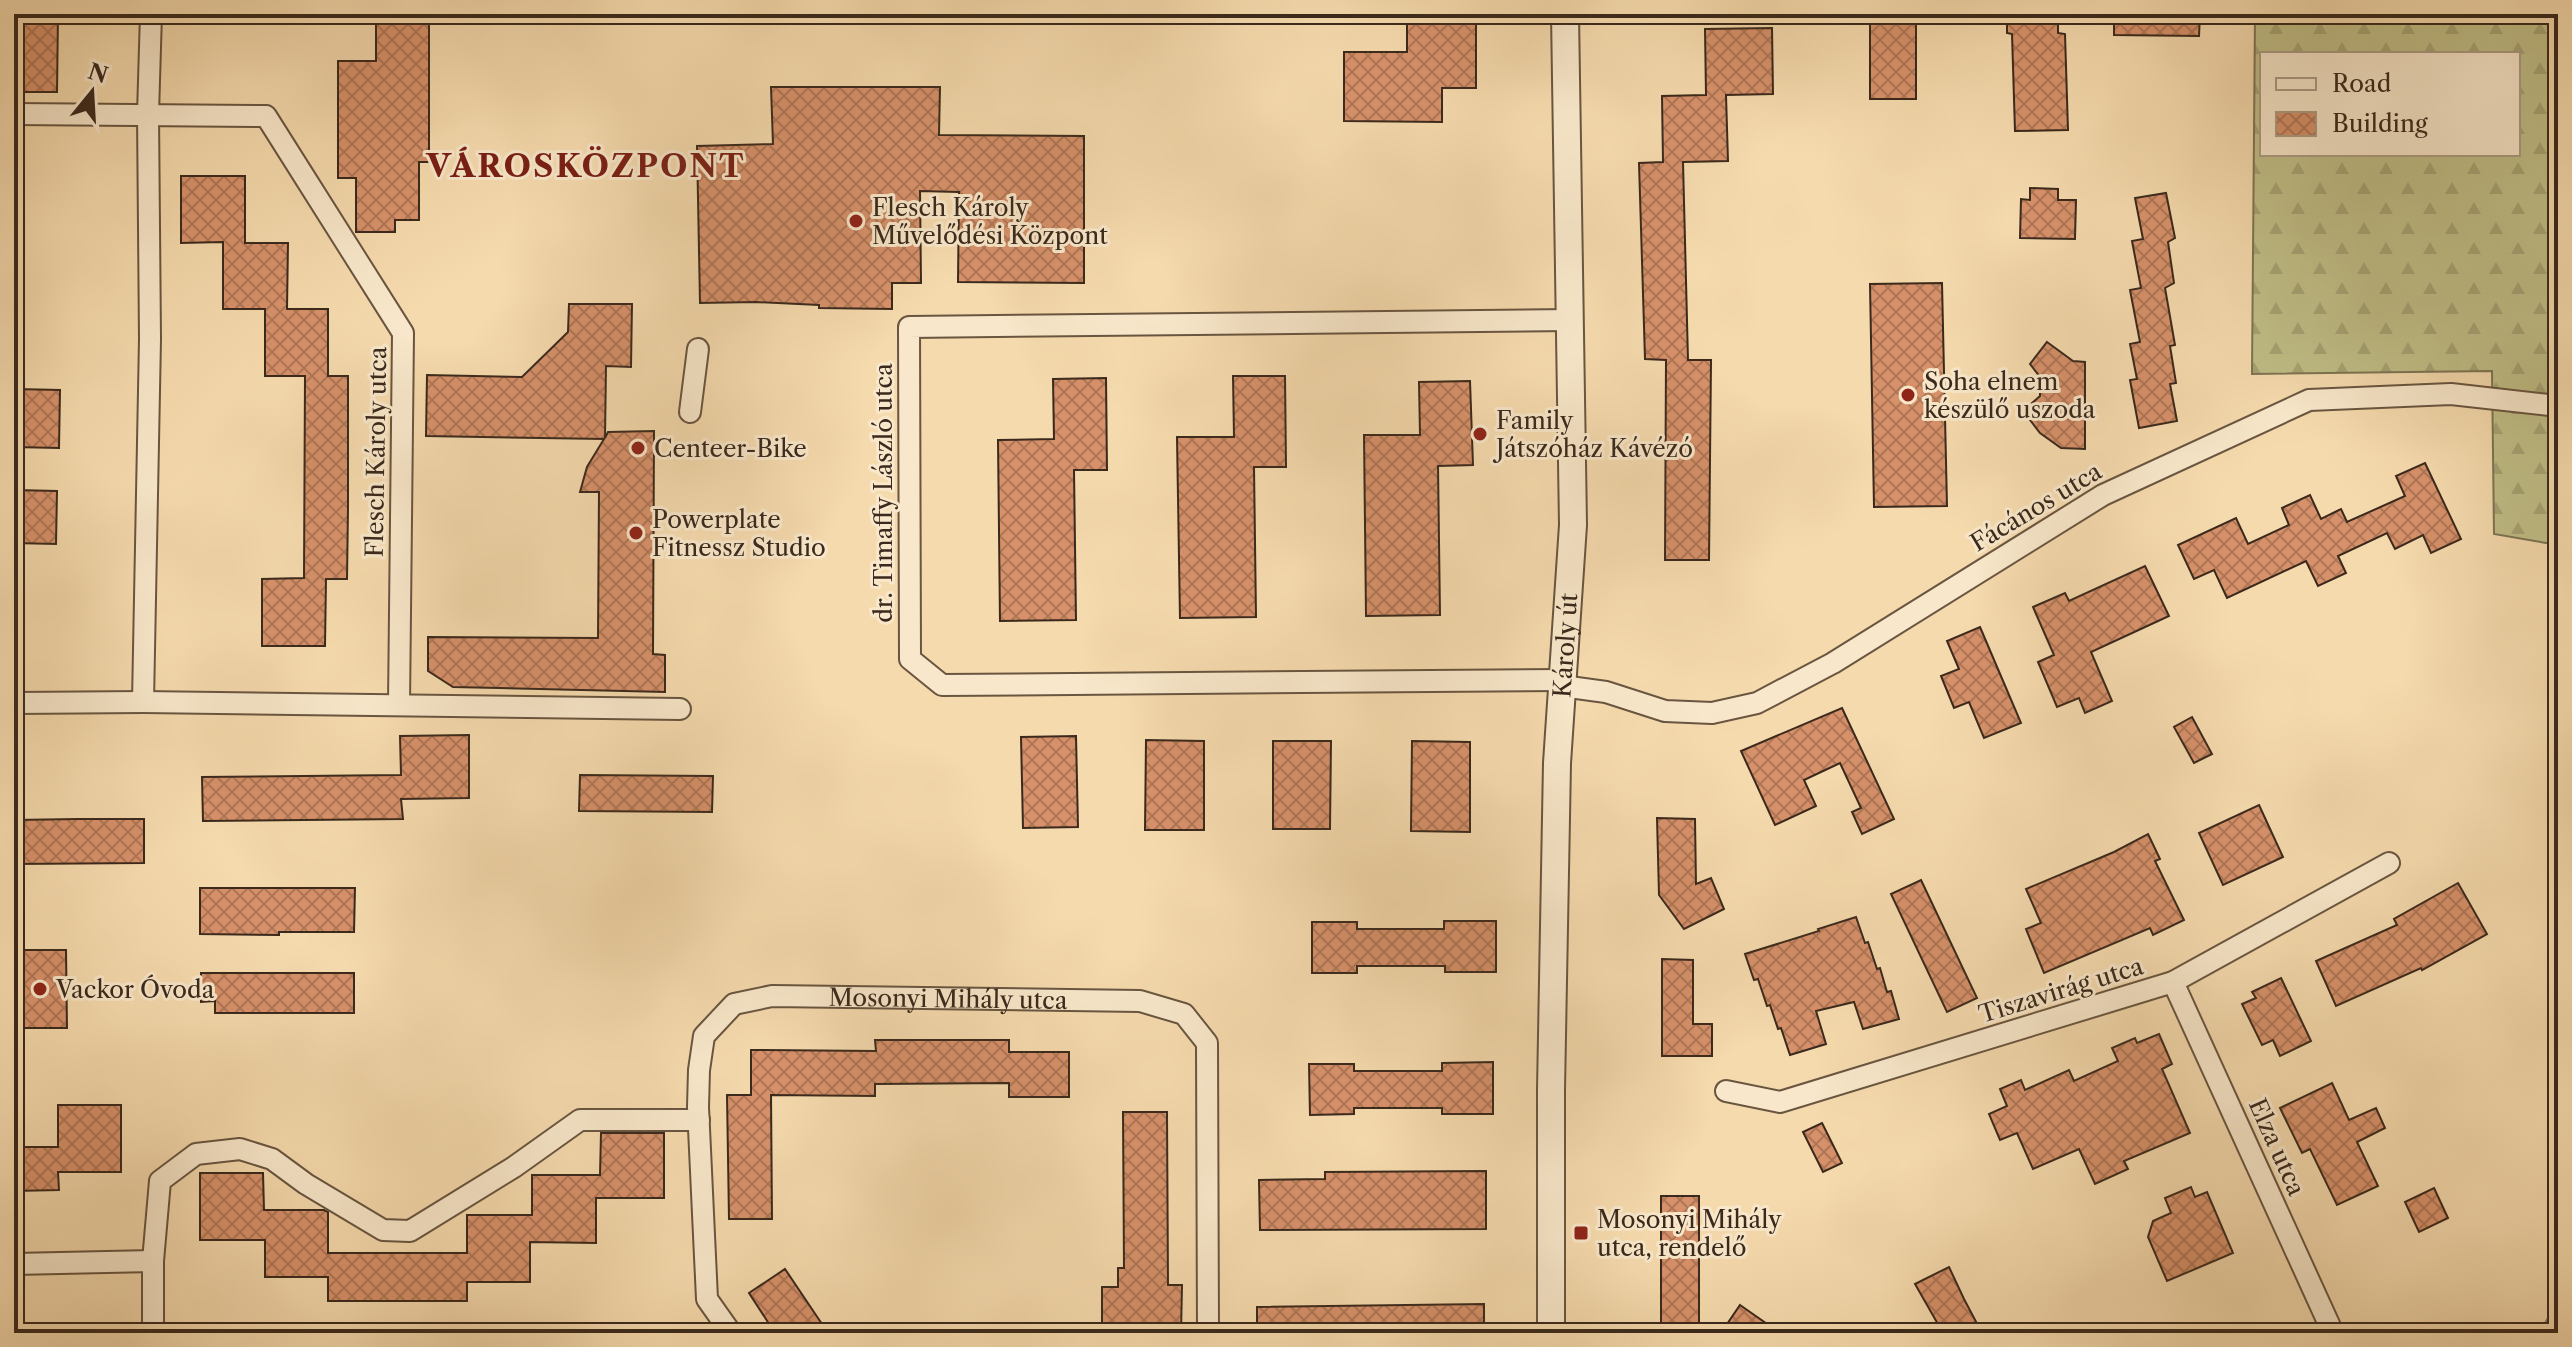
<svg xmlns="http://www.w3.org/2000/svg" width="2572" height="1347" viewBox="0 0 2572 1347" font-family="'Libre Caslon Text',serif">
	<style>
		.forest { fill: url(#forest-firs); stroke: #7d7452; stroke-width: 2; fill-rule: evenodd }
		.water { fill: url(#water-waves); stroke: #777f77; stroke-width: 2 }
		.building { fill: url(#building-cross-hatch); stroke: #3a291c; stroke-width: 2 }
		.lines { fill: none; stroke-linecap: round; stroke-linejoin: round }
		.minor-casing { stroke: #695540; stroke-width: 24 }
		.tertiary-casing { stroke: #695540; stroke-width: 30 }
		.minor { stroke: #f8e7ca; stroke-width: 20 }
		.tertiary { stroke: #f8e7ca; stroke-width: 26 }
		.poi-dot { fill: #8f2418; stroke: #f8e7ca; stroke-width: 3 }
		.labels { text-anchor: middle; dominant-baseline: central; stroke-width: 6; stroke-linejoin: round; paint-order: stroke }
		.poi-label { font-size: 24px; fill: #3a291c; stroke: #f8e7ca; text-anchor: start }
		.street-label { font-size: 24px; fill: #3a291c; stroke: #f8e7ca }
		.district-label { font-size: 32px; font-weight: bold; letter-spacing: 2px; fill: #7a1f14; stroke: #f8e7ca }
	</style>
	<defs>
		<pattern id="forest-firs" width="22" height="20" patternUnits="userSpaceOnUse" patternTransform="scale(2)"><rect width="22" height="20" fill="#c0be87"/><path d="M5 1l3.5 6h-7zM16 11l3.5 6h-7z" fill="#a6a374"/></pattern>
		<pattern id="water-waves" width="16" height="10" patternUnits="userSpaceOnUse" patternTransform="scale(2)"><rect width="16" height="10" fill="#9fb9b3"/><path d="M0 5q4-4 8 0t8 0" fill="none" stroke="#839691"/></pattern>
		<pattern id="building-cross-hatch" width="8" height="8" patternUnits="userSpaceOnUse" patternTransform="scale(2)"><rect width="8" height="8" fill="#d7916a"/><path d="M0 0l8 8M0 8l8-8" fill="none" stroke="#af7656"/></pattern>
	</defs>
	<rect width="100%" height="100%" fill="#f5daad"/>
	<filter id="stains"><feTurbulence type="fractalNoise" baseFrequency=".0025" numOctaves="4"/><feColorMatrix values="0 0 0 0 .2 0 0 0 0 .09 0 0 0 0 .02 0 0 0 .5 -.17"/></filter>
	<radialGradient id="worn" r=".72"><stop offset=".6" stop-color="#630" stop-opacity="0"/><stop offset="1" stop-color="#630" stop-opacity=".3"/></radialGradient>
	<path class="forest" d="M2255 14H2558V545L2494 534 2492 371 2252 374ZM2262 54H2518V154H2262Z"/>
	<path class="water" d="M2558 1299V1333H2540Z"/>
	<g class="building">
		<path d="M17 14H58L57 92H14V31H17Z"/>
		<path d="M376 14H429V162H419V220H395V232H356V178H338V61H376Z"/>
		<path d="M1407 14H1476V88H1442V122L1344 121V52H1407Z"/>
		<rect x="1870" y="14" width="46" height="85"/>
		<path d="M2007 14H2058V33L2065 34 2068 130 2015 131 2012 34 2007 33Z"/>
		<path d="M2114 14H2200L2199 36 2114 35Z"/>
		<path d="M1772 28 1773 94 1726 95 1728 161 1683 162 1688 360H1711L1709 560H1665L1666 360 1645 359 1639 163 1663 162 1662 96 1706 95 1705 29Z"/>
		<path d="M771 87H940L939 135 1084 136V283L958 282 959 192 920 191 921 283H892V309L819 308V305L756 302 700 303 697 146 773 144Z"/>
		<path d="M181 176H245V243H288L287 309H328V376H348V508L347 579H326L325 646H262V579L304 578 305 376H265V309H223V242L181 243Z"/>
		<path d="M2030 188 2058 189V200H2076L2075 239 2020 238 2021 199 2030 200Z"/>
		<path d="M2166 193 2175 238 2168 242 2174 283 2165 288 2175 345 2170 346 2176 383 2170 384 2177 421 2139 428 2130 380 2137 379 2130 344 2140 342 2130 290 2141 288 2132 241 2143 239 2135 198Z"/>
		<path d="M1942 283 1947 506 1874 507 1870 284Z"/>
		<path d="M569 304H632L631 367 606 366 605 438 608 432 654 431 653 654 665 655V692L453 687 428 671V637L598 638 599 492H580L587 467 604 439 426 436 427 375 522 377 568 332Z"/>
		<path d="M2047 342 2073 361 2085 362V449L2061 448 2040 433 2023 411 2040 396V377L2030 364Z"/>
		<path d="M1233 376H1285L1286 467H1254L1256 617 1180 618 1177 437H1234Z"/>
		<path d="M1106 378 1107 470H1074L1076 620 1000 621 998 440 1054 439 1053 379Z"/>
		<path d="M1470 381 1473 465 1438 466 1440 615 1366 616 1364 435H1420L1419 382Z"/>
		<path d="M16 389 60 390 59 448 14 447Z"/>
		<path d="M2425 463 2461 539 2431 553 2423 535 2395 549 2387 533 2338 556 2346 573 2318 586 2306 561 2227 598 2214 570 2194 579 2178 545 2236 518 2248 544 2289 525 2282 508 2310 495 2321 519 2341 509 2347 522 2405 496 2396 476Z"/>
		<path d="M14 490 57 491 56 544 14 543Z"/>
		<path d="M2145 566 2169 616 2091 652 2112 701 2085 713 2079 698 2057 707 2038 662 2054 655 2033 607 2065 593 2069 601Z"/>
		<path d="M1980 627 2021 723 1984 738 1969 702 1954 708 1941 676 1959 669 1947 641Z"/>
		<path d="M1842 708 1894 819 1862 834 1852 812 1861 808 1840 763 1804 780 1816 806 1775 825 1741 751Z"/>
		<path d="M2192 717 2212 754 2194 763 2174 727Z"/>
		<path d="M469 735V798L401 799 403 819 203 821 202 777 401 775 400 736Z"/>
		<path d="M1076 736 1078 827 1023 828 1021 737Z"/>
		<path d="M1146 740 1204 741V830H1145Z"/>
		<path d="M1273 741H1331L1330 829H1273Z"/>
		<path d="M1412 741 1470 742V832L1411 831Z"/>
		<path d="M580 775 713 776 712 812 579 811Z"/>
		<path d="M2259 805 2283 857 2223 885 2199 833Z"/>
		<path d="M1657 818 1695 819 1696 884 1711 878 1724 909 1684 929 1659 895Z"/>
		<path d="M78 819H144V863L14 864V820Z"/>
		<path d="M2148 834 2160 859 2155 861 2184 920 2153 935 2150 928 2044 973 2026 929 2041 923 2026 889 2114 852Z"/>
		<path d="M1921 880 1977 998 1947 1012 1891 894Z"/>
		<path d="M2458 883 2487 934 2422 970 2421 968 2336 1006 2316 961 2397 925 2394 919Z"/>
		<path d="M200 888H355L354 932H279V935L200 934Z"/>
		<path d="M1856 917 1865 943 1868 942 1877 969 1880 968 1887 992 1891 991 1899 1019 1863 1029 1854 1002 1816 1011 1826 1044 1790 1055 1781 1028 1778 1029 1770 1005 1767 1006 1758 979 1754 980 1745 954 1819 931 1818 929Z"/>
		<path d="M1444 921H1496V972H1445V966H1357V973H1312V922H1357V929H1444Z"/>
		<path d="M14 950H66L67 1028H14Z"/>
		<path d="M1662 959 1693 960V1024H1712V1056H1662Z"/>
		<path d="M201 973H354V1013H215V1001L201 1002Z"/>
		<path d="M2281 978 2311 1041 2280 1056 2273 1040 2262 1045 2242 1004 2256 998 2252 992Z"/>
		<path d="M2159 1034 2172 1064 2162 1069 2190 1133 2124 1161 2128 1169 2095 1184 2079 1149 2033 1169 2017 1133 2000 1140 1989 1114 2007 1106 2000 1089 2021 1080 2025 1090 2069 1070 2074 1081 2118 1061 2112 1048 2135 1038 2137 1043Z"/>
		<path d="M875 1040H1009V1052H1069V1097H1009V1083L875 1084V1096L771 1095 772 1219H729L727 1095H751V1050L876 1051Z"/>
		<path d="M1493 1062V1114H1442V1108H1354V1114L1310 1115 1309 1064H1354V1071H1442V1063Z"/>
		<path d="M2332 1083 2349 1120 2376 1108 2385 1128 2357 1142 2378 1186 2337 1205 2310 1149 2302 1153 2280 1108Z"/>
		<path d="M58 1105H121V1172H58L59 1190 14 1191V1147H58Z"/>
		<path d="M1123 1112H1167L1168 1285H1182L1181 1333H1102V1287H1118V1268H1124Z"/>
		<path d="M1822 1123 1842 1163 1823 1172 1803 1132Z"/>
		<path d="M601 1133H664V1198H596V1243L530 1242V1282H467V1301H328V1277H265V1240H200V1173H263L264 1210H324L328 1212V1253H467V1215H532V1175H600Z"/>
		<path d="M1486 1171V1229L1260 1230 1259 1180 1325 1179V1172Z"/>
		<path d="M2191 1187 2195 1197 2207 1192 2233 1253 2167 1281 2148 1237 2153 1221 2171 1213 2165 1198Z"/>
		<path d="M2434 1188 2448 1218 2419 1232 2405 1202Z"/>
		<rect x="1661" y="1196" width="38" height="137"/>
		<path d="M1949 1267 1964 1299 1982 1333H1943L1915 1284Z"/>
		<path d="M785 1269 828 1333H775L749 1293Z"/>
		<path d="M1484 1304V1333H1257V1307Z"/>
		<path d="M1740 1305 1780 1333H1721Z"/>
	</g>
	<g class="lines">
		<g class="minor-casing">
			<g id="minor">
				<path d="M14 114 266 116 403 333 399 705"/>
				<path d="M690 412 698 349"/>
				<path d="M1563 680 942 685 910 659 909 327 1571 320"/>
				<path d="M1562 686 1606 692 1665 711 1712 713 1757 703 1833 663 2103 495 2309 400 2451 394 2558 406"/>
				<path d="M143 702 150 339 148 114 151 14"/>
				<path d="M14 703 143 702 680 709"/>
				<path d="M2173 982 2333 1333"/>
				<path d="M1726 1091 1780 1102 2173 982 2389 863"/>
				<path d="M14 1264 153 1261"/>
				<path d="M153 1333V1261L160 1181 196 1154 240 1149 272 1159 306 1184 383 1230 410 1231 514 1167 580 1120H699"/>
				<path id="s1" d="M731 1333 707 1299 698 1107 699 1070 704 1036 734 1004 772 996 1140 1001 1184 1014 1207 1043 1208 1333"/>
			</g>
		</g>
		<g class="tertiary-casing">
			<g id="tertiary">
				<path id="s2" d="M1551 1333V1090L1557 763 1573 525 1565 14"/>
			</g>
		</g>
		<use href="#minor" class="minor"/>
		<use href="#tertiary" class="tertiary"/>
	</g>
	<g class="poi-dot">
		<circle cx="856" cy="221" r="8"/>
		<circle cx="1908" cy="395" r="8"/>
		<circle cx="1480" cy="434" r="8"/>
		<circle cx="638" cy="448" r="8"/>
		<circle cx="636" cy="533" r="8"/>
		<circle cx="40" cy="989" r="8"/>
		<rect x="1573" y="1225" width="16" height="16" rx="4"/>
	</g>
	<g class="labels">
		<g class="poi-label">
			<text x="872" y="207">Flesch Károly<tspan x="872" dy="28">Művelődési Központ</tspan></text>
			<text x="1924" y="381">Soha elnem<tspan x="1924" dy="28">készülő uszoda</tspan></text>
			<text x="1496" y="420">Family<tspan x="1496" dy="28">Játszóház Kávézó</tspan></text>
			<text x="654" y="448">Centeer-Bike</text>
			<text x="652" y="519">Powerplate<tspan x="652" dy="28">Fitnessz Studio</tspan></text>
			<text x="56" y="989">Vackor Óvoda</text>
			<text x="1597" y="1219">Mosonyi Mihály<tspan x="1597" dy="28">utca, rendelő</tspan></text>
		</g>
		<g class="street-label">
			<text transform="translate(376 452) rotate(-89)">Flesch Károly utca</text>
			<text transform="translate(883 493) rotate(-90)">dr. Timaffy László utca</text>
			<text transform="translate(2036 507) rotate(-31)">Fácános utca</text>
			<text stroke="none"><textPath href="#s2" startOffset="688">Károly út</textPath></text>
			<text transform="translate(2061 990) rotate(-17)">Tiszavirág utca</text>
			<text stroke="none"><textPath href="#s1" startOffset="564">Mosonyi Mihály utca</textPath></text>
			<text transform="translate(2277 1147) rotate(66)">Elza utca</text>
		</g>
		<g class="district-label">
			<text x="586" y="165">VÁROSKÖZPONT</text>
		</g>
	</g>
	<rect width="2572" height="1347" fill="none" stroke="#f5daad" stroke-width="48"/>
	<rect x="16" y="16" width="2540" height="1315" fill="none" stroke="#3a291c" stroke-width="4"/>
	<rect x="24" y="24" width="2524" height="1299" fill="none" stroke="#3a291c" stroke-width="2"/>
	<rect x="2260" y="52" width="260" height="104" fill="#f8e7ca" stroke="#ac9b84" stroke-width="2"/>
	<rect x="2276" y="78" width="40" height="12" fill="#f8e7ca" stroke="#ac9b84" stroke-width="2"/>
	<text x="2332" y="92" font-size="24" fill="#3a291c">Road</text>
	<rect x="2276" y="112" width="40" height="24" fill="url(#building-cross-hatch)" stroke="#ac9b84" stroke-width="2"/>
	<text x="2332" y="132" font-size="24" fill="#3a291c">Building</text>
	<g transform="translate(92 92) rotate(18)" stroke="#f8e7ca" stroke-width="6" paint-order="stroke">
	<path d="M0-6L14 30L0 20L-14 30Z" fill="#3a291c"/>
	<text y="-12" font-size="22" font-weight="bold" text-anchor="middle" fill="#3a291c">N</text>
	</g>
	<rect width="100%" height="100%" filter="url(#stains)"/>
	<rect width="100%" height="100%" fill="url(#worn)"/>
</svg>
